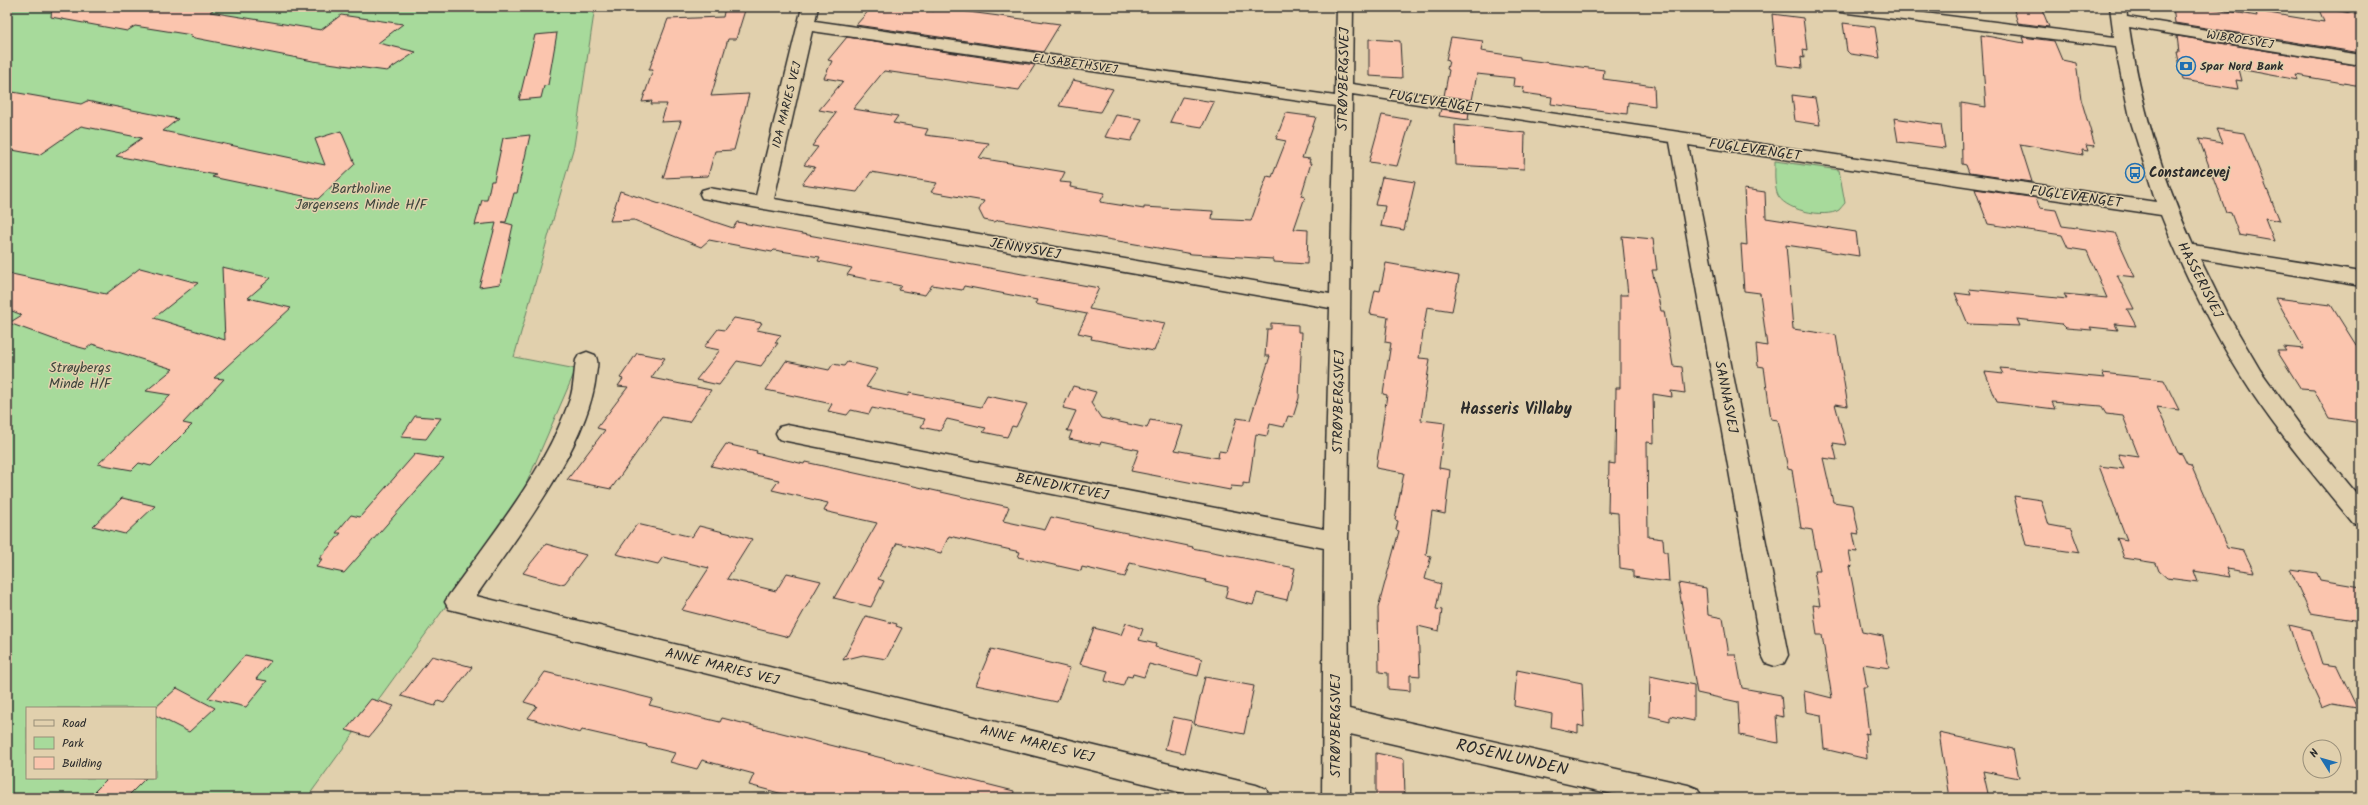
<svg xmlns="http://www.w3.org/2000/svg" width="2368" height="805" viewBox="0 0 2368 805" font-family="Kalam,sans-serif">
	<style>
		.green { fill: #a7da9b; stroke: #698263; fill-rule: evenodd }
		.building { fill: #fbc5ae; stroke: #2b2b2b }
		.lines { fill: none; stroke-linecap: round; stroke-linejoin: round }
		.minor-casing { stroke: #2b2b2b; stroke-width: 3 }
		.minor { fill: #e1d0ad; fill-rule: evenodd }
		.labels { text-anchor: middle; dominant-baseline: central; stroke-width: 3; stroke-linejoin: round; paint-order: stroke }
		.far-street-label { font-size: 12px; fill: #2b2b2b; stroke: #e1d0ad }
		.far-poi-label { font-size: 12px; font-weight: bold; fill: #2b2b2b; stroke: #e1d0ad; text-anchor: start }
		.street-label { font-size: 14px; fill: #2b2b2b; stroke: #e1d0ad }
		.poi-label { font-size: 14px; font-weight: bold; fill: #2b2b2b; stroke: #e1d0ad; text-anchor: start }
		.park-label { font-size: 14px; fill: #3e453c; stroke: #e1d0ad }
		.quarter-label { font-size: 16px; font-weight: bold; fill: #2b2b2b; stroke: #e1d0ad }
		.near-street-label { font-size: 17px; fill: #2b2b2b; stroke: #e1d0ad }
	</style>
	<rect width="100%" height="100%" fill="#e1d0ad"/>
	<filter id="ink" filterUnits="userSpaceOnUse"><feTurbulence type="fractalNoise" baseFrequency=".025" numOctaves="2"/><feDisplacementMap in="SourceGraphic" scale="8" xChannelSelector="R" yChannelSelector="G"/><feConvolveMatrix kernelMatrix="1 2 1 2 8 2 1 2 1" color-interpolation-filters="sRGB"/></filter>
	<g filter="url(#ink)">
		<g class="green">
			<path d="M7 7H595L574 146 514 357 576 369 514 512 307 798H7ZM27 708H155V778H27Z"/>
			<path d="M1775 161 1839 170 1845 203C1843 205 1841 208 1839 210 1825 219 1782 210 1777 193 1774 183 1775 171 1775 161Z"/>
		</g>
		<g class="building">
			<path d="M52 7H217L210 12 321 30 341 15 403 24 378 43 416 52 387 71 313 61 190 37 192 35 135 26 127 31 51 17Z"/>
			<path d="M725 7H746L736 39H728L711 96 749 94 734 150 715 151 708 176 663 178 681 121 661 122 667 104H651L652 101 642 102 653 70H649L668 19 723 17Z"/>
			<path d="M872 7H909L934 11 937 7H964L961 11 1060 24 1043 52 856 25Z"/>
			<path d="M2013 7H2041L2049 27 2018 23Z"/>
			<path d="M2173 7H2204L2257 16 2256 11 2324 22 2318 7 2361 15V53L2175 23Z"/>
			<path d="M1772 14 1803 18 1807 50 1803 49 1804 58 1801 57 1802 68 1777 65Z"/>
			<path d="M1843 23 1875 27 1880 58 1850 54 1847 51Z"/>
			<path d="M557 33 548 85 544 86 541 98 519 100 535 35Z"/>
			<path d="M1981 35 2024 43 2022 37 2054 41 2062 60 2076 63 2081 99 2095 146 2086 145 2088 151 2082 150 2083 155 2020 144 2032 182 1969 173 1966 165 1962 164 1961 103 1986 107Z"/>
			<path d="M2177 36 2361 66V86L2296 75 2298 80 2239 69 2242 81 2236 80 2238 89 2183 80 2177 52H2179Z"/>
			<path d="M847 37 1035 65 1019 90 884 71 853 109 898 116 893 123 928 129 925 135 989 143 979 158 1065 172 1060 182 1071 183 1070 187 1105 193 1100 202 1144 209V207L1213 211 1212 219 1251 221 1267 176 1272 177 1286 141 1276 139 1286 113 1316 117 1302 158 1310 159 1309 163H1311L1301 196 1305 197 1294 229 1308 230 1307 264 1273 262V259L1192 254 999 220 994 222 984 220 979 210 984 201 931 192 937 183 871 172 857 192 802 184 815 167 804 165 818 147 812 146 836 113 819 110 843 81 824 78 832 61 828 60Z"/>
			<path d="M1451 37 1483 41 1481 51 1520 57V59L1604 70 1603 79 1654 86 1655 106 1628 102 1627 114 1551 104 1552 97 1523 93 1524 87 1513 86 1514 78 1477 74 1472 100 1444 96 1449 70 1447 69 1449 61 1446 60Z"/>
			<path d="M1369 39 1400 41 1402 78 1369 76Z"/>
			<path d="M1073 80 1113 89 1100 112 1059 106Z"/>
			<path d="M7 91 81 104 87 101 178 119 163 131 325 165 315 139 341 131 355 164 318 199 212 177 216 175 116 156 142 138 81 126 39 155 7 149Z"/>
			<path d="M1792 95 1815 98 1820 125 1795 121Z"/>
			<path d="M1182 97 1214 102 1202 127 1170 122Z"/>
			<path d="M1441 109 1469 113 1468 120 1439 116Z"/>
			<path d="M1116 115 1142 119 1131 141 1105 137Z"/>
			<path d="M1382 115 1411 120 1397 166 1369 162Z"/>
			<path d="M1894 118 1941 125 1945 148 1898 142Z"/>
			<path d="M1455 125 1525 133 1524 169 1456 165Z"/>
			<path d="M2217 129 2244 133 2280 221 2265 218 2274 241 2239 235 2231 213 2226 212 2199 139 2223 143Z"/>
			<path d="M530 135 517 193H514L506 222H502L513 225 500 284 479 287 496 223 475 225 482 200H487L491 181H494L503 138Z"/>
			<path d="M1382 177 1415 182 1404 230 1381 226 1385 206 1375 205Z"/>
			<path d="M1744 189 1765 192 1766 218 1856 232 1859 256 1786 245 1793 329 1836 335 1848 406 1835 404 1846 445 1833 443 1837 460 1823 458 1833 502 1853 505 1859 534 1853 533 1857 552 1849 551 1852 567 1849 566 1862 632 1883 636 1889 668 1863 664 1867 687H1863L1869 734 1865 733 1867 759 1824 749 1821 715 1806 712 1804 691 1832 698 1822 635H1817L1813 605 1820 606 1814 571H1820L1812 530 1801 528 1792 470 1788 469 1778 420 1771 419 1764 367 1758 366 1756 344 1767 346 1760 293 1744 291 1741 244 1747 245Z"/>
			<path d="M1975 189 2036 198 2040 208 2056 210 2062 226 2115 233 2135 277 2117 275 2134 309H2127L2136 326 2115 324 2118 330 2090 327 2092 330 2066 328 2062 324 2017 319 2020 326 1968 324 1955 293 1971 295 1969 289 2067 299 2064 294 2107 298 2087 251 2068 248 2062 235 1988 224Z"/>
			<path d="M620 191 733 228 737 222 1099 288 1089 309 1165 323 1154 351 1091 339 1092 336 1078 333 1087 314 1035 304 1037 300 964 286 962 290 932 285 925 295 898 290 901 286 847 275 852 268 818 261 820 257 774 250 772 252 709 240 701 247 634 220 610 221Z"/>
			<path d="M1622 236 1653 239 1657 270H1652L1661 311H1664L1673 366 1682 367 1685 393 1671 391 1672 397 1653 394 1654 443 1647 442 1648 537 1663 539 1664 552H1667L1669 582 1633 577V570L1620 568 1618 513 1608 512 1609 463 1615 464 1616 388H1620V295H1628Z"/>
			<path d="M1386 263 1459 276 1452 311 1427 307 1419 358 1430 359 1421 420 1445 423 1439 468 1450 470 1445 514 1432 511 1426 555 1431 556 1425 579 1441 584 1436 609 1442 610 1439 631 1418 626 1420 676 1410 675V691L1388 689V673L1379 672 1378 608 1399 531 1396 530 1398 521 1395 520 1404 473 1376 468 1387 395 1383 394 1391 343 1385 342 1388 317 1370 314 1375 290 1380 291Z"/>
			<path d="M222 267 271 278 248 298 291 308 214 378 224 379 183 423 192 425 151 466 139 463 132 470 98 464 171 395 146 391 173 369 92 344 86 349 64 343 9 323 22 315 7 309V273L106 294 140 268 198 283 154 318 225 340Z"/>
			<path d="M2276 298 2331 305 2356 345 2361 346V423L2329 418 2314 390 2301 389 2277 351H2286L2283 347 2304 349Z"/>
			<path d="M734 318 762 323 757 330 781 335 775 343H778L761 366 737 361 719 385 696 380 720 350 704 347 718 329 725 330Z"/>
			<path d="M1271 323 1298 325V332H1302L1299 398 1293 417 1288 416 1284 427 1270 424 1267 436 1256 434 1249 484 1243 483V487L1231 486 1230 490 1131 471 1139 450 1101 442 1100 445 1069 439 1072 431H1067L1076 411 1063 408 1073 386 1096 392 1091 403 1101 418 1147 428 1150 420 1183 426 1175 450 1218 458 1219 451 1226 452 1237 418 1250 420 1270 356H1265L1267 329H1271Z"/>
			<path d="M637 353 665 358 651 378 711 390 689 422 662 417 611 489 567 480 605 430 597 428 628 387 618 386 623 379 620 378Z"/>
			<path d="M786 361 829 370 833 364 844 366 847 362 878 369 866 387 908 396 909 393 981 407 987 396 1027 404 1016 427 1012 426 1007 437 983 432 986 428 947 419 940 431 921 427 925 419 872 408 869 414 851 410 847 415 828 411 832 404 766 390Z"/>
			<path d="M2000 368 2105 378 2102 373 2164 380 2179 410 2157 407 2178 453 2182 454 2187 464 2191 465 2227 548 2244 551 2254 572 2227 568 2230 577 2194 571 2198 582 2167 578 2159 571 2156 563 2124 558 2117 538 2127 540 2099 466 2124 469 2118 454 2139 457 2123 416 2106 414 2101 406 2052 402 2055 409 1997 402 1985 372 2003 374Z"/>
			<path d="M415 416 441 418 426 439 401 437Z"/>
			<path d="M726 444 757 451 756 453 804 464 805 462 1009 507 1003 521 1045 530 1051 517 1193 547 1192 548 1295 568 1287 600 1257 593 1253 605 1225 598 1228 587 1205 582 1206 580 1130 563 1125 577 1082 567 1081 571 1018 557 1020 552 949 536 941 553 897 543 878 579 884 581 871 607 834 598 877 523 824 511 828 503 772 490 779 480 711 466Z"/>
			<path d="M415 454 444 459 344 573 316 567 322 559H319L341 533H336L351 515 360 517Z"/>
			<path d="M2014 496 2041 500 2049 525 2071 529 2080 553 2026 545Z"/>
			<path d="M122 498 155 506 125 534 93 526Z"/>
			<path d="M637 524 692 537 699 526 752 539 727 579 776 591 787 573 821 581 789 637 682 610 709 568 663 557 658 564 616 554Z"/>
			<path d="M546 544 586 555 565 583 561 584 523 573Z"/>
			<path d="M2290 569 2317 573 2320 580 2361 587V621L2310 613Z"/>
			<path d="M1678 583 1706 588 1708 615 1723 618 1729 655H1736L1742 688 1781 695 1783 717 1776 715 1778 743 1740 735 1738 702 1697 693Z"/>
			<path d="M866 616 897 624 896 626 902 628 886 659 863 655 843 660Z"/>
			<path d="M1126 623 1143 629 1139 640 1156 644 1155 647 1202 659 1198 676 1149 664 1144 677 1133 674 1132 677 1127 676 1123 686 1105 681 1108 671 1080 664 1094 628 1121 635Z"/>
			<path d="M2289 625 2311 630 2322 664 2337 666 2357 708 2332 704 2322 708 2300 660Z"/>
			<path d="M991 649 1070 668 1057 702 976 685Z"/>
			<path d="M245 655 271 661 256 679 267 681 246 707 208 698Z"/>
			<path d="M432 656 472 667 444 703 438 701 435 706 401 696Z"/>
			<path d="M1517 670 1582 683 1584 727 1578 725V733L1551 727 1552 714 1514 706Z"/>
			<path d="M545 672 653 699 649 705 720 722 722 718 1014 791 1013 798H861L845 794 844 798H798L749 785 754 774 702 760 697 769 670 762 675 753 646 746 647 745 582 730 580 733 528 718 537 706 524 702Z"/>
			<path d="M1650 676 1694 685V721L1670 716V721L1649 716Z"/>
			<path d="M1205 677 1254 686 1244 734 1194 724Z"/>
			<path d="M177 688 215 708 189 732 155 715V708Z"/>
			<path d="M371 699 394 706 369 737 346 730Z"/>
			<path d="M1173 717 1192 721 1184 753 1165 749Z"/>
			<path d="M1939 733 2013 749 2019 778 1983 771 1989 798H1949Z"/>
			<path d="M1376 753 1404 759 1405 798H1376Z"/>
			<path d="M108 778H146L126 798H109L95 791Z"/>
		</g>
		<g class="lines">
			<g class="minor-casing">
				<g id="minor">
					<path d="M802 7H818L815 21 1335 96 1337 7H1353L1352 84 2156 202 2131 122 2115 47 1840 12 1834 10 1832 7H1877L2114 37 2110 7H2126L2127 17 2361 55V65L2129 27C2140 103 2162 176 2193 245L2361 272V286L2200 259 2226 312 2260 370 2299 424 2361 499V525L2353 523C2318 480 2282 438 2252 393 2215 337 2185 276 2161 215L1688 145 1788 655 1784 663 1775 666 1766 663 1762 655 1670 142 1352 94 1348 541 1349 709 1688 785 1698 789 1702 798H1630L1350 734V798H1322L1324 548 787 441 779 439 776 433 779 427 787 425 1324 529 1330 308 702 198 700 194 702 190 709 188 756 196ZM812 31 1335 106 1330 294 774 199Z"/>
					<path d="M587 352 595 355C599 362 597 367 596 375 589 445 516 538 476 596L1256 785 1266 789 1270 798H1203L449 609 445 602 449 595C493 533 545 471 570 399 574 387 574 373 576 360L579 355Z"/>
				</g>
			</g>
			<use href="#minor" class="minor"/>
		</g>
	</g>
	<defs>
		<g id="bank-ring" transform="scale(1)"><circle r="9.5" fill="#e1d0ad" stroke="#1f6fb2" stroke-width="1.5"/><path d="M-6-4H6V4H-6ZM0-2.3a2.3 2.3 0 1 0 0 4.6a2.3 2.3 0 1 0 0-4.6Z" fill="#1f6fb2"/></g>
		<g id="bus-ring" transform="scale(1)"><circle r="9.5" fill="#e1d0ad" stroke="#1f6fb2" stroke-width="1.5"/><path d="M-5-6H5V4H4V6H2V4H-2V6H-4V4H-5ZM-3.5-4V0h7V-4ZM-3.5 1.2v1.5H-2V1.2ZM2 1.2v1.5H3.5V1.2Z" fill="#1f6fb2"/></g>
	</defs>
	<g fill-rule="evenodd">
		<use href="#bank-ring" x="2186" y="66"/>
		<use href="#bus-ring" x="2135" y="173"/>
	</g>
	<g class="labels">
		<g class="far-street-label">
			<text transform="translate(2240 40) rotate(9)">WIBROESVEJ</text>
			<text transform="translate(1075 64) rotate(8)">ELISABETHSVEJ</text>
			<text transform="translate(787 105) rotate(-76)">IDA MARIES VEJ</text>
		</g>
		<g class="far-poi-label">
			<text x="2200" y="66">Spar Nord Bank</text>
		</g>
		<g class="street-label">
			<text transform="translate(1344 79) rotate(-89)">STRØYBERGSVEJ</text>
			<text transform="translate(1435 102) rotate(9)">FUGLEVÆNGET</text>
			<text transform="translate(1755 150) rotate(8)">FUGLEVÆNGET</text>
			<text transform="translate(2076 197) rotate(8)">FUGLEVÆNGET</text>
			<text transform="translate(1025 249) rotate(10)">JENNYSVEJ</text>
			<text transform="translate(2200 280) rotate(63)">HASSERISVEJ</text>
			<text transform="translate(1726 397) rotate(79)">SANNASVEJ</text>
			<text transform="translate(1339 402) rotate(-89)">STRØYBERGSVEJ</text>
			<text transform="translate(1062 487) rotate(11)">BENEDIKTEVEJ</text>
			<text transform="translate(722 667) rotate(14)">ANNE MARIES VEJ</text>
			<text transform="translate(1336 726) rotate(-90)">STRØYBERGSVEJ</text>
			<text transform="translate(1037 744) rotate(14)">ANNE MARIES VEJ</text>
		</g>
		<g class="poi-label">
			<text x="2149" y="173">Constancevej</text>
		</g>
		<g class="park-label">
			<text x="361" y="189">Bartholine<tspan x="361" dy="16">Jørgensens Minde H/F</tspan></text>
			<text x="80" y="368">Strøybergs<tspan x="80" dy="16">Minde H/F</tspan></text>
		</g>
		<g class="quarter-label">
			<text x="1516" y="409">Hasseris Villaby</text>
		</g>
		<g class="near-street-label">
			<text transform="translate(1512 758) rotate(13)">ROSENLUNDEN</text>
		</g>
	</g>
	<rect width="2368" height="805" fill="none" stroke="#e1d0ad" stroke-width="24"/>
	<rect x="12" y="12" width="2344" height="781" fill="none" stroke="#2b2b2b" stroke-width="1.5" filter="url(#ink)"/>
	<rect x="26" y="707" width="130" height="72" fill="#e1d0ad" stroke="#988e79"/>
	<rect x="34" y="720" width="20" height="6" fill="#e1d0ad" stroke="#988e79"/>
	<text x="62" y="727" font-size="12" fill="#2b2b2b">Road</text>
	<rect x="34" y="737" width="20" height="12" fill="#a7da9b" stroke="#988e79"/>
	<text x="62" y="747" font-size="12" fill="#2b2b2b">Park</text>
	<rect x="34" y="757" width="20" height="12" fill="#fbc5ae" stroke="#988e79"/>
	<text x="62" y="767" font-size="12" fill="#2b2b2b">Building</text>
	<g transform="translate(2322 759) rotate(307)"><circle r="19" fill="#e1d0ad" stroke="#988e79"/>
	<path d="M0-3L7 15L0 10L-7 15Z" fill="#1f6fb2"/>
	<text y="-6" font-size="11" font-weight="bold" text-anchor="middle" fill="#2b2b2b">N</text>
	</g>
</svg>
